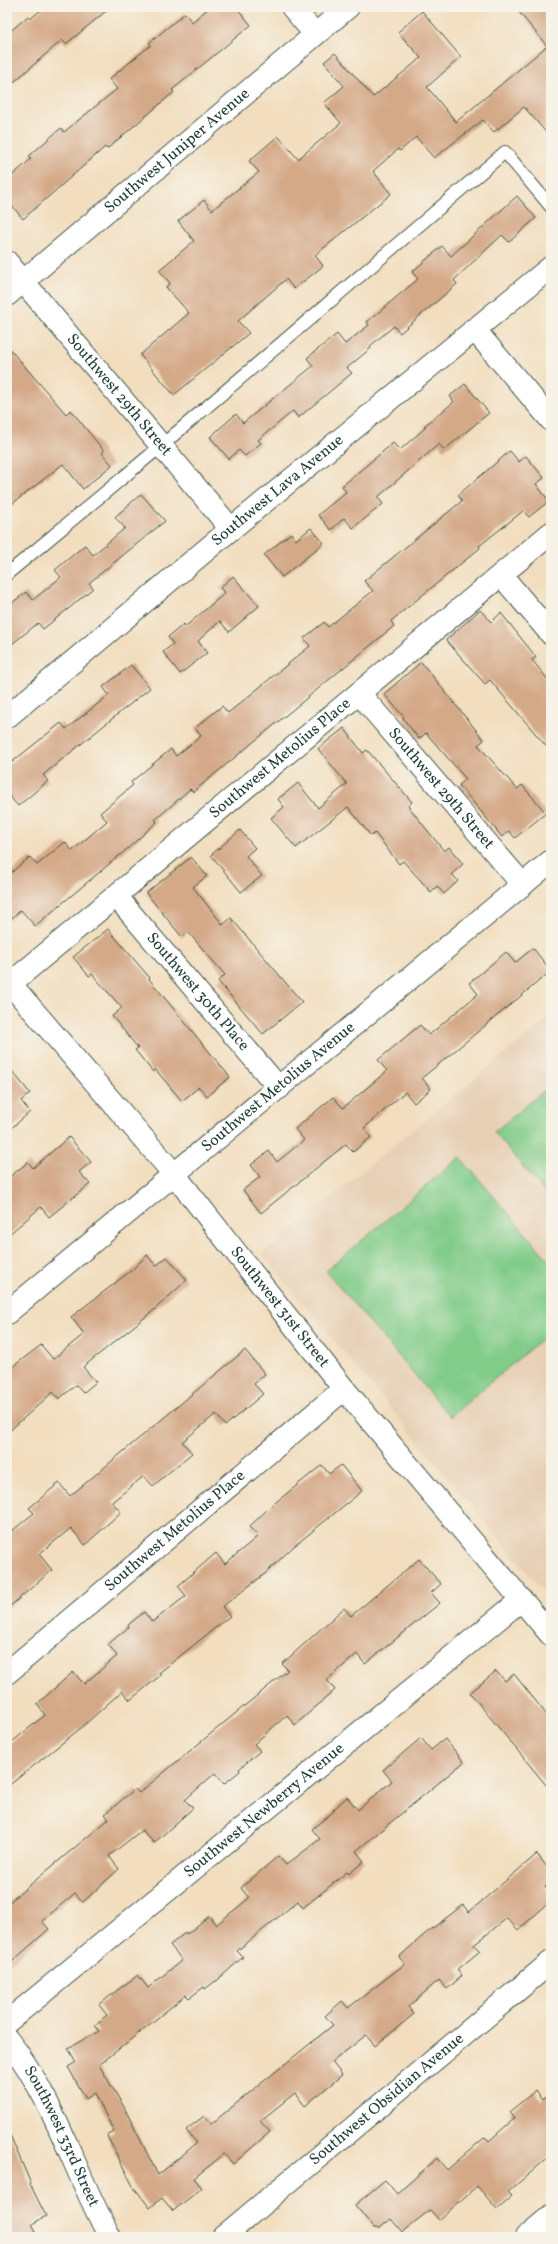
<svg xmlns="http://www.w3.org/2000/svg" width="558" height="2244" viewBox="0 0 558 2244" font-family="Vollkorn,serif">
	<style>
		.built { fill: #e7d0b6 }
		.green { fill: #81cc89; stroke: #50845e }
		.building { fill: #d4a988 }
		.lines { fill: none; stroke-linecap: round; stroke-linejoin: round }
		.lane-casing { stroke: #3f5549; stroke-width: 14 }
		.street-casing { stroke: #3f5549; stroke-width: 24 }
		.secondary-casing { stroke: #3f5549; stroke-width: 24 }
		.lane { stroke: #fff; stroke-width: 12 }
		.street { stroke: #fff; stroke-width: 22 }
		.secondary { stroke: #fff; stroke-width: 22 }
		.labels { text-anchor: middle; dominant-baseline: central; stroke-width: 4; stroke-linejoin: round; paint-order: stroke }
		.street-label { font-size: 16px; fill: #1f3d34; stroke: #f7f3e8 }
	</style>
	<rect width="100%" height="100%" fill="#f7f3e8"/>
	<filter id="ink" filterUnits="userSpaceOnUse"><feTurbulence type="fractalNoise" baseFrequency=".025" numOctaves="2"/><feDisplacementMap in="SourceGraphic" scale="8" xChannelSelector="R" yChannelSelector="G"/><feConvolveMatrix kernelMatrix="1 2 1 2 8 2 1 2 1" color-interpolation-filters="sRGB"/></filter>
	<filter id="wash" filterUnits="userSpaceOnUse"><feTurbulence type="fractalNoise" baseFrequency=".012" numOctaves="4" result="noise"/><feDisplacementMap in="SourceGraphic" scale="16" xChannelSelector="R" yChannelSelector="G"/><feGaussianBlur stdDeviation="0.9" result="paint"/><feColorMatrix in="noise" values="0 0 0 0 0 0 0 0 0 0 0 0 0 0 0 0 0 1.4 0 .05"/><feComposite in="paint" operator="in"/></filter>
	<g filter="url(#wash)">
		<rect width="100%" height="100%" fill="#f2debf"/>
		<path class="built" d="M551 1016V1601L262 1254Z"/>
		<g class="green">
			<path d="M551 1085V1200L494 1132Z"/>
			<path d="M460 1157 551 1263V1331L450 1417 326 1271Z"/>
		</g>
		<g id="blocks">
			<g class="building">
				<path d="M45 7H111L66 44 62 40 7 88V34L28 16 30 19Z"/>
				<path d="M210 7H236L251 25 172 90 174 92 107 149 105 147 23 219 7 200V180L31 159 29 156 61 128 64 132 117 89 109 79 151 45 149 43 185 13 192 22Z"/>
				<path d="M515 7H551V138L524 107 494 132 483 120 434 158 416 137 400 151 398 149 373 171 391 194 315 255 323 266 294 289 286 279 238 321 249 333 174 395 140 355 189 313 166 287 170 283 159 270 194 241 178 221 204 200 212 210 259 172 249 161 278 136 298 159 341 123 324 103 344 86 324 62 335 53 373 97 421 58 398 32 422 11 461 57 427 87 456 122 547 46Z"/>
				<path d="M517 196 536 218 509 242 502 235 454 280 457 284 400 333 394 326 370 346 371 348 347 368 352 373 298 418 293 411 258 440 261 443 245 456 239 450 229 459 210 437 236 414 243 423 313 366 307 358 337 334 345 344 369 325 367 322 418 279 412 272 442 246 451 256Z"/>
				<path d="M7 346 66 414 71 410 104 451 102 453 112 465 83 489 63 464 7 508Z"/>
				<path d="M465 384 489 413 444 450 439 444 378 497 383 504 353 528 344 518 331 530 318 515 346 492 342 486 393 443 400 450 426 427 424 426 454 402 450 396Z"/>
				<path d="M510 451 519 462 526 456 544 478 536 484 549 501 529 517 523 511 479 546 480 548 391 621 394 626 193 792 190 789 155 820 157 822 126 850 35 926 21 910 7 922V876L30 857 37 865 65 842 72 851 107 821 100 813 133 785 131 782 171 749 176 756 201 736 195 728 222 706 228 713 310 646 304 638 324 622 328 627 373 591 364 581 462 501 458 495Z"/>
				<path d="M141 494 165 521 89 583 93 588 73 605 43 629 38 623 7 648V607L26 592 33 600 61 577 55 570 85 545 93 555 125 528 115 517Z"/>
				<path d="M311 528 324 543 282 577 264 555 291 533 296 540Z"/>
				<path d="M233 576 259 606 229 632 220 621 198 641 207 653 180 674 163 652 173 644 168 637 184 624 186 626 225 593 220 588Z"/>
				<path d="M480 610 491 622 501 613 536 657 532 660 551 683V752L490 680 485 684 446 640Z"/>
				<path d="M421 662 484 740 478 745 517 789 522 785 546 813 515 838 509 831 502 837 459 785 466 779 426 733 419 739 403 718 404 717 384 694Z"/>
				<path d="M131 665 150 688 43 775 48 781 18 806 7 793V766L61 723 66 729 109 695 103 687Z"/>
				<path d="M344 728 363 753 367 750 412 802 408 806 444 851 449 847 463 864 452 874 458 881 444 894 437 886 431 892 403 861 399 864 375 833 371 836 348 807 296 848 271 818 284 807 278 799 298 783 318 808 347 784 318 749Z"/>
				<path d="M240 830 255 848 246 856 262 876 241 892 211 855Z"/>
				<path d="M191 857 207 876 193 887 223 925 231 918 302 1002 263 1034 218 981 225 975 195 940 188 932 182 937 146 893Z"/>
				<path d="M108 929 150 978 149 979 230 1077 207 1096 199 1087 182 1101 155 1069 153 1072 135 1050 138 1048 112 1016 122 1008 92 974 89 976 73 957Z"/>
				<path d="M533 948 551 971 422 1078 431 1089 414 1103 405 1092 364 1128 371 1137 353 1152 346 1144 261 1213 243 1190 260 1177 251 1165 269 1151 277 1162 304 1140 295 1129 333 1097 343 1108 387 1071 378 1060 420 1025 429 1035 478 994 469 983 506 952 515 963Z"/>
				<path d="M7 1065 30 1093 21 1101 30 1112 7 1132Z"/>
				<path d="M69 1137 91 1162 79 1172 90 1184 49 1217 41 1207 7 1236V1179L28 1162 33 1168Z"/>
				<path d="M147 1255 156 1266 167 1257 187 1280 154 1310 83 1367 96 1382 83 1393 76 1385 59 1399 53 1392 7 1433V1371L41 1345 53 1359 84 1334 71 1317 132 1270Z"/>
				<path d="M245 1350 265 1374 254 1384 263 1394 225 1426 216 1414 182 1442 192 1453 153 1486 144 1476 112 1502 121 1512 85 1545 71 1528 39 1554 52 1570 7 1609V1535L34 1513 29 1508 59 1483 70 1496Z"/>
				<path d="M322 1465 329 1474 341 1465 362 1491 293 1547 267 1572 222 1607 230 1616 159 1673 161 1675 130 1700 122 1691 81 1728 7 1787V1746L45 1715 37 1704 73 1672 84 1684 117 1656 108 1644 129 1627 128 1625 144 1612 152 1622 186 1596 178 1586 216 1553 225 1564 258 1536 249 1527 270 1507Z"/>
				<path d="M419 1559 441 1584 431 1593 440 1603 365 1664 357 1654 327 1680 335 1690 295 1725 287 1715 254 1744 260 1751 239 1769 240 1771 224 1784 215 1773 185 1800 193 1808 154 1843 142 1830 109 1856 119 1869 83 1902 75 1893 42 1921 49 1929 7 1966V1904L109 1819 105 1814 135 1789 139 1793 288 1670 282 1664 344 1608 351 1616Z"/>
				<path d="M496 1671 505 1681 514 1674 551 1720V1791L470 1693Z"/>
				<path d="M421 1738 431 1750 445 1739 464 1762 356 1851 364 1861 349 1874 347 1872 303 1908 298 1901 237 1951 243 1957 222 1976 205 1989 204 1987 189 1998 186 1995 99 2065 124 2107 158 2175 197 2143 186 2130 204 2116 211 2124 333 2025 325 2016 342 2001 348 2008 405 1964 399 1957 425 1934 463 1905 469 1912 537 1854 551 1872V1882L545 1887 551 1895V1901L518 1930 507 1918 474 1945 480 1951 457 1970 462 1976 447 1989 439 1980 408 2007 414 2014 375 2046 366 2035 332 2062 342 2075 305 2106 295 2093 260 2121 270 2132 233 2164 224 2154 194 2178 202 2188 173 2211 162 2198 150 2208 133 2186 107 2136 114 2132 95 2093 86 2099 68 2067 76 2062 68 2048 99 2031 95 2025 107 2015 99 2005 115 1992 138 1975 148 1988 182 1960 170 1945 186 1932 187 1934 209 1916 216 1925 249 1898 241 1888 278 1856 286 1865 320 1839 312 1829 334 1811 333 1810 347 1797 358 1810 392 1781 383 1770Z"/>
				<path d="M535 2091 542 2100 551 2092V2155L508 2192 512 2196 497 2209 477 2186 439 2220 430 2210 402 2232 391 2219 380 2228H374L355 2205 385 2180 397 2194 437 2158 447 2170 485 2137 489 2141 514 2119 509 2112Z"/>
				<path d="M7 2128 31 2184H30L46 2216 32 2224 39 2237H7Z"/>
			</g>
		</g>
	</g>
	<g filter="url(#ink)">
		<use href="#blocks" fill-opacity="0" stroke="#3f5549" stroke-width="1"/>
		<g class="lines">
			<g class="lane-casing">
				<path id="lane" d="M7 574 161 446 505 152 551 207"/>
			</g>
			<g class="street-casing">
				<g id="street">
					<path d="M292 7 315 34"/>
					<path id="s1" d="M7 262 231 529"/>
					<path id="s2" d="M7 295 348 7"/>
					<path d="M474 329 551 420"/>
					<path d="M501 575 551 634"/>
					<path id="s3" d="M359 693 523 885"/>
					<path id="s4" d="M7 717 231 529 551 267"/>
					<path id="s5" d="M116 896 279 1088"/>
					<path id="s6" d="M7 980 174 1174 344 1389 551 1635"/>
					<path id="s7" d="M10 984 551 533"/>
					<path id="s8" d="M7 1313 551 861"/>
					<path id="s9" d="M7 1673 344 1389"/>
					<path id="s10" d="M7 2022 521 1600"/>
					<path id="s11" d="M7 2039C54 2097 74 2172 110 2237"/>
					<path d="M526 2237 551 2216"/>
				</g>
			</g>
			<g class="secondary-casing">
				<g id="secondary">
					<path id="s12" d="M223 2237 551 1962"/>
				</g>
			</g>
			<use href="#lane" class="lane"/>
			<use href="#street" class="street"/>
			<use href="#secondary" class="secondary"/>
		</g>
	</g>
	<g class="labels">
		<g class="street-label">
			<text stroke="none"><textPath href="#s2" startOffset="223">Southwest Juniper Avenue</textPath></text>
			<text stroke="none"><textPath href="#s1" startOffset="174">Southwest 29th Street</textPath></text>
			<text stroke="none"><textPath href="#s4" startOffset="353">Southwest Lava Avenue</textPath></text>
			<text stroke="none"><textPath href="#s7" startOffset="352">Southwest Metolius Place</textPath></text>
			<text stroke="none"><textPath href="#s3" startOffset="126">Southwest 29th Street</textPath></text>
			<text stroke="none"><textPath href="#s5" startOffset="126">Southwest 30th Place</textPath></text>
			<text stroke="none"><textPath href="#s8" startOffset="353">Southwest Metolius Avenue</textPath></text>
			<text stroke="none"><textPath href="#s6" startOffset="426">Southwest 31st Street</textPath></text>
			<text stroke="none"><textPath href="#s9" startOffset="220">Southwest Metolius Place</textPath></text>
			<text stroke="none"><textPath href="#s10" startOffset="333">Southwest Newberry Avenue</textPath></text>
			<text stroke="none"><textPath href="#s12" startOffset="214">Southwest Obsidian Avenue</textPath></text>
			<text stroke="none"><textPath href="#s11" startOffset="112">Southwest 33rd Street</textPath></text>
		</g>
	</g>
	<rect width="558" height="2244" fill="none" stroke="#f7f3e8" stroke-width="24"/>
</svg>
